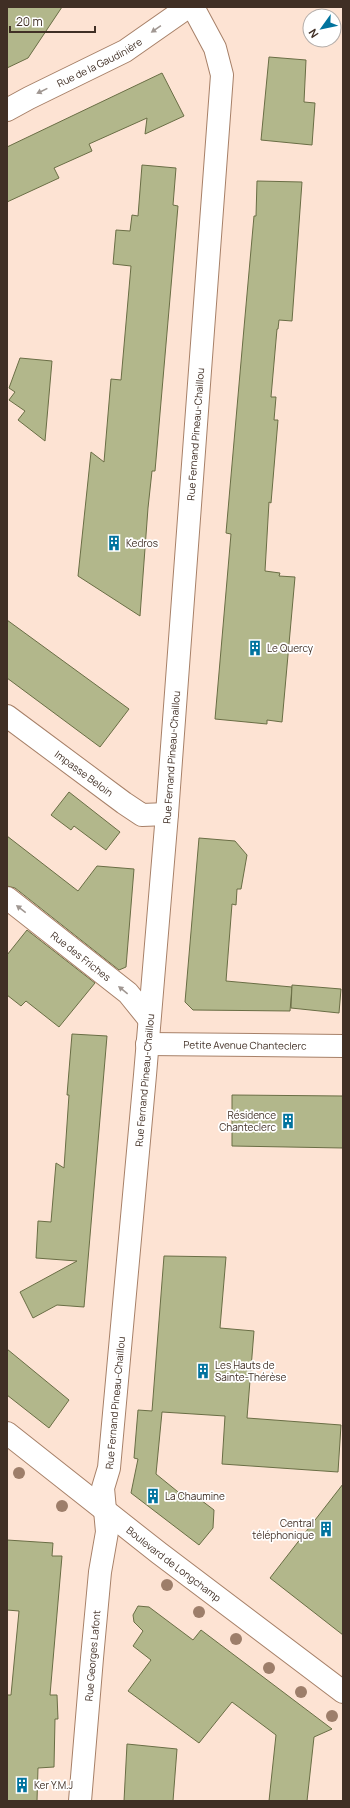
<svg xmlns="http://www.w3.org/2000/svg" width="350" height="1808" viewBox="0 0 350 1808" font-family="Manrope,sans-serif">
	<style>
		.building { fill: #b2b78b; stroke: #6a6e45 }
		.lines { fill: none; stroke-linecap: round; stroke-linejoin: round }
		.minor-casing { stroke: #a78068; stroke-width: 24 }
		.minor { stroke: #fff; stroke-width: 22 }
		.tree { fill: #9d7e6a }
		.oneway { fill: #a09792 }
		.labels { text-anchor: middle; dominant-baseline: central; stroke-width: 3.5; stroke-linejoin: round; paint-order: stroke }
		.street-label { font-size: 10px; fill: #402f25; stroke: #fff }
		.poi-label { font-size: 10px; fill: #402f25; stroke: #fff; text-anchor: start }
	</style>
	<rect width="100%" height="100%" fill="#fde3d3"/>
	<g class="building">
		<path d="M7 7H62L28 58 7 68Z"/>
		<path d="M269 57 306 60 304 102 315 103 312 145 261 140Z"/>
		<path d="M162 73 184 116 145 134 147 118 89 144 92 151 54 168 59 178 7 202V147Z"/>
		<path d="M142 165 176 168 173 205 178 206 155 471H152L148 508 140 616 78 576 91 452 104 462 111 379 121 380 131 266 113 264 116 230 130 231 132 215 138 216Z"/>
		<path d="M257 181 302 182 292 321 279 320 278 329H277L271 397H276L274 420H278L271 503 269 502 265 571 280 573 279 576 295 577 282 722 267 720V724L215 719 231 534 226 533 243 339 254 216H256Z"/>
		<path d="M20 358 52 361 45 441 18 420 25 411 9 400 15 392 9 388Z"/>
		<path d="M7 620 129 709 100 747 7 678Z"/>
		<path d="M69 792 120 832 106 850 74 826 71 830 51 815Z"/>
		<path d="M7 836 78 891 97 866 134 869 126 967 119 970 15 888 7 886Z"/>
		<path d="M199 838 235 841 247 855 241 889H237L236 905 232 904 226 981 292 987 290 1011 193 1010 185 1002Z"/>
		<path d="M27 930 95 983 59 1027 26 1001 21 1006 7 995V955Z"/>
		<path d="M292 985 341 989 339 1013 291 1008Z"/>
		<path d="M72 1034 107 1036 84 1307 57 1305 33 1318 20 1292 77 1261 36 1258 38 1221 51 1222 56 1163 64 1168 69 1095H67Z"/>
		<path d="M232 1095 343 1096V1148L232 1146Z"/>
		<path d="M164 1256 226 1257 220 1328 254 1331 247 1418 341 1425 338 1472 222 1464 225 1416 162 1412 156 1474 188 1500 193 1494 214 1510 213 1528 199 1545 131 1493 138 1459 134 1458 138 1410 152 1411Z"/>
		<path d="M7 1349 69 1400 49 1428 7 1395Z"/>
		<path d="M343 1484V1635L270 1578Z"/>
		<path d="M7 1540 53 1543 52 1556H62L50 1695H57L58 1719H55L54 1767 38 1768 37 1801H7V1695H11L19 1611 7 1610Z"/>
		<path d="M138 1606 149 1607 193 1640 201 1630 332 1729 314 1737 307 1801H269L276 1735 232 1702 199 1743 128 1691 151 1660 133 1646 143 1631 134 1622 133 1615Z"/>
		<path d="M127 1744 177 1749 173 1801H124Z"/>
	</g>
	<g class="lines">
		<g class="minor-casing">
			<g id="minor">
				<path id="s1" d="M7 110 29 98 125 51 188 7"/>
				<path id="s2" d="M7 716 124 803 142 815 167 814"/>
				<path id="s3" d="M7 898 128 993 149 1019"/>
				<path id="s4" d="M147 1044 343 1046"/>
				<path id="s5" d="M7 1433 159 1553 343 1692"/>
				<path id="s6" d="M80 1801 92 1658 100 1572 107 1532 103 1488 109 1468 145 1075 167 814 222 75 215 48 193 7"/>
			</g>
		</g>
		<use href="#minor" class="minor"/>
	</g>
	<g class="tree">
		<circle cx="19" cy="1473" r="6"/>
		<circle cx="62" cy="1506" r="6"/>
		<circle cx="167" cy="1585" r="6"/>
		<circle cx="199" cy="1612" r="6"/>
		<circle cx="236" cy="1639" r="6"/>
		<circle cx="269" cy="1668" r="6"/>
		<circle cx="301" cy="1692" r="6"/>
		<circle cx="332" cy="1716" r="6"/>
	</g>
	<defs><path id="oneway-solid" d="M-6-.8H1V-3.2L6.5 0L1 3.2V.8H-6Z"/></defs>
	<g class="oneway">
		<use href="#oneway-solid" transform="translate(156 29) rotate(145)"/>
		<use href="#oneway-solid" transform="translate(42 91) rotate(154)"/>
		<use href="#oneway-solid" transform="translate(21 909) rotate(-142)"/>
		<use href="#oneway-solid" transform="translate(123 990) rotate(-141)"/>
	</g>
	<defs>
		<g id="building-bare" transform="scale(1.2)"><path d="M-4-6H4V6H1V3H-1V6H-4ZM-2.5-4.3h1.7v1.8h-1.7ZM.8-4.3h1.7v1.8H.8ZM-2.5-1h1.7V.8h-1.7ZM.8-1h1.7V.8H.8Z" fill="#01739e" stroke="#fff" stroke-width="2.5" paint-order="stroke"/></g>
	</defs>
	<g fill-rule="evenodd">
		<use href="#building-bare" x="114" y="543"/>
		<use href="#building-bare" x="255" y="648"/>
		<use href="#building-bare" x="288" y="1121"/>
		<use href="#building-bare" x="203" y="1371"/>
		<use href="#building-bare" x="153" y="1496"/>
		<use href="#building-bare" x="326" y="1529"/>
		<use href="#building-bare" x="22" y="1785"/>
	</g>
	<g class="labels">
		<g class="street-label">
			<text stroke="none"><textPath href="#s1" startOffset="104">Rue de la Gaudinière</textPath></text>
			<text stroke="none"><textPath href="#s6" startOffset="1373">Rue Fernand Pineau-Chaillou</textPath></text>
			<text stroke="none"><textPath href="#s6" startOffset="1049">Rue Fernand Pineau-Chaillou</textPath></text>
			<text stroke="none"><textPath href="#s2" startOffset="96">Impasse Beloin</textPath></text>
			<text stroke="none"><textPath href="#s3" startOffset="94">Rue des Friches</textPath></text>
			<text stroke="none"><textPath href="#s4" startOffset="98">Petite Avenue Chanteclerc</textPath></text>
			<text stroke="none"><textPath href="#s6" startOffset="725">Rue Fernand Pineau-Chaillou</textPath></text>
			<text stroke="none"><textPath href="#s6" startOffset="401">Rue Fernand Pineau-Chaillou</textPath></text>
			<text stroke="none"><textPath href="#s5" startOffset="212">Boulevard de Longchamp</textPath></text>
			<text stroke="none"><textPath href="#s6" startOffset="146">Rue Georges Lafont</textPath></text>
		</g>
		<g class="poi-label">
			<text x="126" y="543">Kedros</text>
			<text x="267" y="648">Le Quercy</text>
			<text x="276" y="1115" text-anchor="end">Résidence<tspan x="276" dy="12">Chanteclerc</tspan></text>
			<text x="215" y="1365">Les Hauts de<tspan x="215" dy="12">Sainte-Thérèse</tspan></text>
			<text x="165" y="1496">La Chaumine</text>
			<text x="314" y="1523" text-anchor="end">Central<tspan x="314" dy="12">téléphonique</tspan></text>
			<text x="34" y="1785">Ker Y.M.J</text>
		</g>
	</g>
	<rect width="350" height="1808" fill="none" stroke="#402f25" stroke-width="16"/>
	<g transform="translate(322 28) rotate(237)"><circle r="19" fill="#ffffff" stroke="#b3aca8"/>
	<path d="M0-3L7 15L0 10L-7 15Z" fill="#01739e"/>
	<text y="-6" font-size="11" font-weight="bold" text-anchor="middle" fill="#402f25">N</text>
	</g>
	<path d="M10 26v6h85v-6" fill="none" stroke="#402f25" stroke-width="2"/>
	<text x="16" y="26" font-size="12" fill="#402f25" stroke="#ffffff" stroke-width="3" paint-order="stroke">20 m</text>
</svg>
